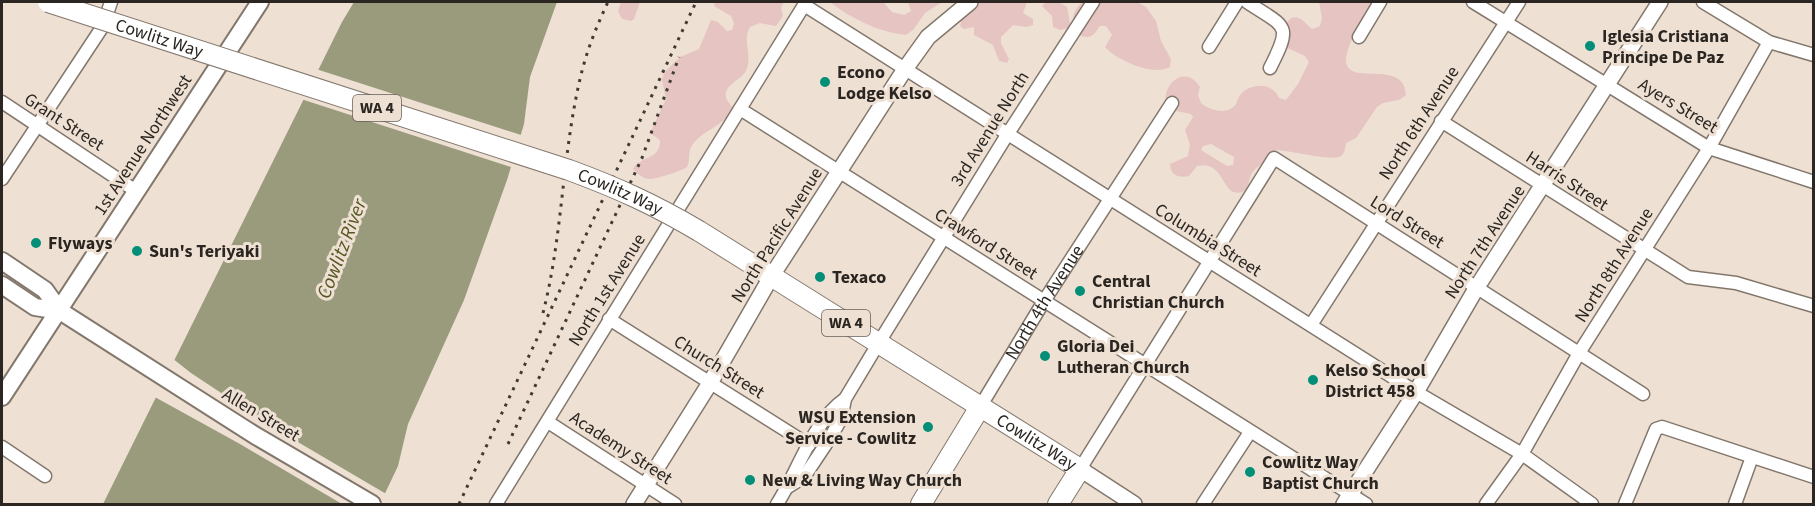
<svg xmlns="http://www.w3.org/2000/svg" width="1815" height="506" viewBox="0 0 1815 506" font-family="'Source Sans 3',sans-serif">
	<style>
		.green { fill: #e6c4c2; fill-rule: evenodd }
		.water { fill: #999b7c }
		.pier { fill: #eee1d4 }
		.lines { fill: none; stroke-linecap: round; stroke-linejoin: round }
		.minor-casing { stroke: #83776c; stroke-width: 15 }
		.tertiary-casing { stroke: #83776c; stroke-width: 18 }
		.secondary-casing { stroke: #83776c; stroke-width: 20 }
		.primary-casing { stroke: #83776c; stroke-width: 22 }
		.minor { stroke: #fff; stroke-width: 12 }
		.tertiary { stroke: #fff; stroke-width: 15 }
		.secondary { stroke: #fff; stroke-width: 16 }
		.primary { stroke: #fff; stroke-width: 20 }
		.rail { stroke: #413b35; stroke-width: 3; stroke-dasharray: 3 6; stroke-linecap: butt }
		.primary-bridge-casing { stroke: #83776c; stroke-width: 22; stroke-linecap: butt }
		.primary-bridge { stroke: #fff; stroke-width: 20 }
		.poi-dot { fill: #038e77; stroke: #eee1d4; stroke-width: 2 }
		.labels { text-anchor: middle; dominant-baseline: central; stroke-width: 6; stroke-linejoin: round; paint-order: stroke }
		.shield { fill: #eee1d4; stroke: #665e57; stroke-width: 1.5 }
		.shield-label { font-size: 16px; font-weight: bold; fill: #2b2621 }
		.poi-label { font-size: 18px; font-weight: bold; fill: #2b2621; stroke: #eee1d4; text-anchor: start }
		.street-label { font-size: 18px; fill: #2b2621; stroke: #eee1d4 }
		.water-label { font-size: 20px; font-style: italic; fill: #565722; stroke: #eee1d4 }
	</style>
	<rect width="100%" height="100%" fill="#eee1d4"/>
	<g class="green">
		<path d="M621 2H640L634 19 631 21 622 19 618 11Z"/>
		<path d="M715 2H784L781 8 783 16 776 26 760 23 750 27C742 40 752 55 747 68 744 80 723 84 726 97 726 100 731 105 733 108 729 123 703 130 693 144 687 151 691 160 687 167 682 171 656 179 650 179 643 179 638 174 633 169 641 155 660 161 660 140L650 133 666 99 662 80 664 73 680 57 699 49 711 20 718 22 727 31 732 30 734 23 731 16 714 6Z"/>
		<path d="M830 2H883L892 12 904 15 911 11 908 2H942L925 13 913 30 906 35C878 32 852 19 830 2Z"/>
		<path d="M981 2H1027L1023 13 1033 19V25L1026 27 1013 25 1001 37V43L1009 59 1007 63 999 61 993 45 974 35V27L964 29 960 26 962 18Z"/>
		<path d="M1046 2H1059L1067 7 1070 23 1069 28 1060 30 1053 27 1052 16 1042 6Z"/>
		<path d="M1082 2H1137L1146 7 1156 21 1161 41 1171 59 1170 67C1154 77 1116 60 1105 47L1112 35 1106 26H1100C1094 34 1093 39 1081 36 1069 25 1071 13 1082 2Z"/>
		<path d="M1319 2H1389L1388 4C1378 5 1369 9 1364 17 1307 112 1404 46 1406 95L1399 100 1383 103 1377 107 1356 138 1346 143C1345 148 1345 153 1341 156 1333 162 1289 150 1275 150L1271 152C1268 163 1258 164 1252 173 1249 178 1249 186 1245 190 1241 194 1236 193 1231 191 1221 181 1218 161 1197 166L1189 176C1180 178 1170 176 1170 164L1188 156 1190 145 1185 130 1193 117 1191 114 1176 111 1166 104C1162 83 1186 64 1200 87L1198 95 1201 103C1209 110 1228 116 1236 104 1238 100 1238 96 1243 92 1254 83 1273 83 1279 98L1286 100 1298 84 1309 62 1305 56 1283 46C1283 37 1284 10 1301 19 1305 22 1308 26 1312 29L1320 26 1322 18ZM1211 144 1234 157 1233 165 1227 166 1201 150 1203 146Z"/>
	</g>
	<path class="water" d="M354 2H557L530 77 524 124 507 180 464 300 408 424 398 466 380 504H103L342 22Z"/>
	<g class="pier">
		<path d="M316 69 524 136 514 168 301 99Z"/>
		<path d="M172 358 191 373 274 428 388 495 384 504H342L240 444 153 396Z"/>
	</g>
	<g class="lines">
		<g class="minor-casing">
			<g id="minor">
				<path d="M1247 2C1286 28 1293 23 1270 68"/>
				<path d="M1473 2 1709 148 1814 182"/>
				<path d="M1703 2 1769 42 1814 55"/>
				<path d="M804 5 1416 392 1522 454 1592 504"/>
				<path d="M1359 37 1380 2"/>
				<path d="M1209 47 1237 2"/>
				<path d="M2 102 136 191"/>
				<path d="M740 109 1366 504"/>
				<path d="M1441 121 1688 277 1736 283 1814 306"/>
				<path d="M2 179 103 26 111 2"/>
				<path d="M609 319 809 445"/>
				<path d="M1311 325 1519 2"/>
				<path id="s1" d="M980 407 1044 301 1172 103"/>
				<path d="M548 422 675 504"/>
				<path d="M2 447 45 476"/>
				<path d="M1080 469 1274 158 1643 394"/>
				<path d="M788 487 804 477 830 438 841 419 845 399 878 344 1007 135 1093 2"/>
				<path d="M496 504 806 2"/>
				<path d="M777 504C798 472 812 422 845 399"/>
				<path d="M1203 504 1250 432"/>
				<path d="M1486 504 1522 454 1579 353 1709 148 1769 42"/>
				<path d="M1625 504 1656 429 1662 427 1814 477"/>
				<path d="M1735 504 1752 457"/>
			</g>
		</g>
		<g class="tertiary-casing">
			<g id="tertiary">
				<path d="M1080 469 1134 504"/>
				<path d="M634 504 710 383 771 277 905 69 928 37 970 2"/>
				<path d="M1344 504 1416 392 1477 287 1660 2"/>
			</g>
		</g>
		<g class="secondary-casing">
			<g id="secondary">
				<path d="M2 261 45 290 60 311"/>
				<path d="M2 285 35 307 60 311 256 436 372 504"/>
				<path d="M2 397 260 2"/>
			</g>
		</g>
		<g class="primary-casing">
			<g id="primary">
				<path id="s2" d="M699 231 1080 469 1058 504"/>
				<path d="M921 504 980 407"/>
			</g>
		</g>
		<use href="#minor" class="minor"/>
		<use href="#tertiary" class="tertiary"/>
		<use href="#secondary" class="secondary"/>
		<use href="#primary" class="primary"/>
		<g class="rail">
			<path d="M543 313C563 235 562 153 581 75 587 50 597 25 608 2"/>
			<path d="M508 444 642 158 679 57"/>
			<path d="M459 504 696 2"/>
		</g>
		<g class="primary-bridge-casing">
			<g id="primary-bridge">
				<path id="s3" d="M48 2 569 170C618 188 655 205 699 231"/>
			</g>
		</g>
		<use href="#primary-bridge" class="primary-bridge"/>
	</g>
	<g class="poi-dot">
		<circle cx="1590" cy="46" r="6"/>
		<circle cx="825" cy="82" r="6"/>
		<circle cx="36" cy="243" r="6"/>
		<circle cx="137" cy="251" r="6"/>
		<circle cx="820" cy="277" r="6"/>
		<circle cx="1080" cy="291" r="6"/>
		<circle cx="1045" cy="356" r="6"/>
		<circle cx="1313" cy="380" r="6"/>
		<circle cx="928" cy="427" r="6"/>
		<circle cx="1250" cy="472" r="6"/>
		<circle cx="750" cy="480" r="6"/>
	</g>
	<g class="labels">
		<g class="shield">
			<rect x="353" y="95" width="48" height="26" rx="4.5"/>
			<rect x="822" y="310" width="48" height="26" rx="4.5"/>
		</g>
		<g class="shield-label">
			<text x="377" y="108">WA 4</text>
			<text x="846" y="323">WA 4</text>
		</g>
		<g class="poi-label">
			<text x="1602" y="36">Iglesia Cristiana<tspan x="1602" dy="21">Principe De Paz</tspan></text>
			<text x="837" y="72">Econo<tspan x="837" dy="21">Lodge Kelso</tspan></text>
			<text x="48" y="243">Flyways</text>
			<text x="149" y="251">Sun's Teriyaki</text>
			<text x="832" y="277">Texaco</text>
			<text x="1092" y="281">Central<tspan x="1092" dy="21">Christian Church</tspan></text>
			<text x="1057" y="346">Gloria Dei<tspan x="1057" dy="21">Lutheran Church</tspan></text>
			<text x="1325" y="370">Kelso School<tspan x="1325" dy="21">District 458</tspan></text>
			<text x="916" y="417" text-anchor="end">WSU Extension<tspan x="916" dy="21">Service - Cowlitz</tspan></text>
			<text x="1262" y="462">Cowlitz Way<tspan x="1262" dy="21">Baptist Church</tspan></text>
			<text x="762" y="480">New &amp; Living Way Church</text>
		</g>
		<g class="street-label">
			<text stroke="none"><textPath href="#s3" startOffset="117">Cowlitz Way</textPath></text>
			<text transform="translate(1678 106) rotate(31)">Ayers Street</text>
			<text transform="translate(64 122) rotate(33)">Grant Street</text>
			<text transform="translate(1419 123) rotate(-57)">North 6th Avenue</text>
			<text transform="translate(990 129) rotate(-58)">3rd Avenue North</text>
			<text transform="translate(143 145) rotate(-57)">1st Avenue Northwest</text>
			<text transform="translate(1567 181) rotate(33)">Harris Street</text>
			<text stroke="none"><textPath href="#s3" startOffset="603">Cowlitz Way</textPath></text>
			<text transform="translate(1407 222) rotate(32)">Lord Street</text>
			<text transform="translate(777 235) rotate(-58)">North Pacific Avenue</text>
			<text transform="translate(1208 240) rotate(32)">Columbia Street</text>
			<text transform="translate(1485 242) rotate(-57)">North 7th Avenue</text>
			<text transform="translate(986 244) rotate(32)">Crawford Street</text>
			<text transform="translate(1614 265) rotate(-58)">North 8th Avenue</text>
			<text transform="translate(607 290) rotate(-58)">North 1st Avenue</text>
			<text stroke="none"><textPath href="#s1" startOffset="123">North 4th Avenue</textPath></text>
			<text transform="translate(719 367) rotate(32)">Church Street</text>
			<text transform="translate(261 415) rotate(31)">Allen Street</text>
			<text stroke="none"><textPath href="#s2" startOffset="398">Cowlitz Way</textPath></text>
			<text transform="translate(621 448) rotate(33)">Academy Street</text>
		</g>
		<g class="water-label">
			<text transform="translate(342 249) rotate(-69)">Cowlitz River</text>
		</g>
	</g>
	<rect width="1815" height="506" fill="none" stroke="#2b2621" stroke-width="6"/>
</svg>
